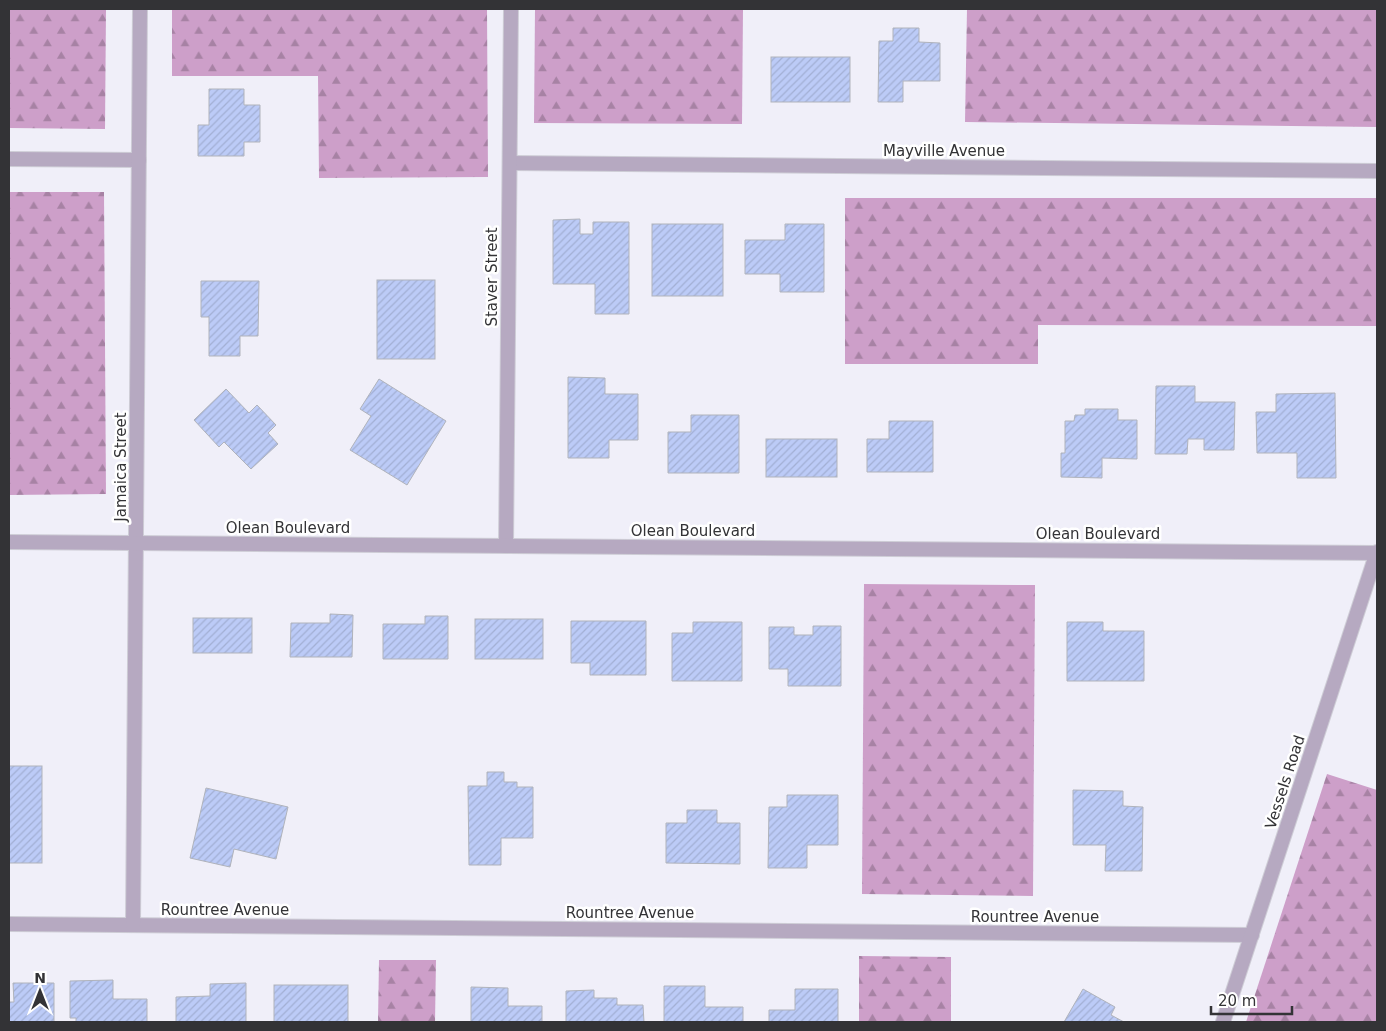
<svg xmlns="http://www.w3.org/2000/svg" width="1386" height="1031" viewBox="0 0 1386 1031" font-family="'DejaVu Sans',sans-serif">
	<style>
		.forest { fill: url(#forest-firs) }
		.building { fill: url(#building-hatch); stroke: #b0b3bb }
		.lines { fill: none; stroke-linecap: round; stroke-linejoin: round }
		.minor-casing { stroke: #cecdd6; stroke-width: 16 }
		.tertiary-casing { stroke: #cecdd6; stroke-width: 16 }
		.minor { stroke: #b6a9c1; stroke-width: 14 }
		.tertiary { stroke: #b6a9c1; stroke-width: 14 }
		.labels { text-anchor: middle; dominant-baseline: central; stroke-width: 5; stroke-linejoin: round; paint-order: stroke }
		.street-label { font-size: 15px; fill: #333336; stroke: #fff }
	</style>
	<defs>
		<pattern id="forest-firs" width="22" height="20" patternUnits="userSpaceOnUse" patternTransform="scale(1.25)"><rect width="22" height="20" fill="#cd9fc9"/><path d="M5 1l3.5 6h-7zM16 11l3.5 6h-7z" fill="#a782a4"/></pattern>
		<pattern id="building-hatch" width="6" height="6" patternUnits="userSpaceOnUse" patternTransform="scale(1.25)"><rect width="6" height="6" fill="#bccbf7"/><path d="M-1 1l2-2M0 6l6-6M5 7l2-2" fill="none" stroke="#a2afd4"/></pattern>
	</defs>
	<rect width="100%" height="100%" fill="#f0eff9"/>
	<g class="forest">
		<path d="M9 9H106L105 129 9 128Z"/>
		<path d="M172 9H487L488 177 319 178 318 76H172Z"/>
		<path d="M535 9H743L742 124 534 123Z"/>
		<path d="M967 9H1377V127L965 122Z"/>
		<path d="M9 192H104L106 494 9 495Z"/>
		<path d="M845 198H1377V326L1038 325V364H845Z"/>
		<path d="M864 584 1035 585 1033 896 862 894Z"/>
		<path d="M1327 774 1377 790V1022H1246Z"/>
		<path d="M859 956 951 957V1022H859Z"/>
		<path d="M379 960H436L435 1022H378Z"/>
	</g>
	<g class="building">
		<path d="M893 28H919V42L940 43V81H903V102H878L879 41H893Z"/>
		<rect x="771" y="57" width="79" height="45"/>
		<path d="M209 89H244V105H260V142H244V156H198V125H209Z"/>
		<path d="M580 219V234H593V222H629V314H595V284H553V220Z"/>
		<rect x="652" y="224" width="71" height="72"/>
		<path d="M785 224H824V292H780V274H745V240H785Z"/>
		<rect x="377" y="280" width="58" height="79"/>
		<path d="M201 281H259L258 336H240V356H209V317H201Z"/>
		<path d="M568 377 605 378V394H638V440H609V458H568Z"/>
		<path d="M379 379 446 421 407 485 350 450 371 416 360 409Z"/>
		<path d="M1156 386H1195V402H1235L1234 450H1204V439H1188L1187 454H1155Z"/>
		<path d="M226 389 249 413 257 405 276 425 268 433 278 444 251 469 224 442 219 447 194 420Z"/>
		<path d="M1335 393 1336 478H1297V453H1257L1256 412H1276V394Z"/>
		<path d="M1085 409H1118V420H1137V459L1102 458V478L1061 477V453H1065V421H1074L1075 415H1085Z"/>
		<path d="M691 415H739V473H668V432H691Z"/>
		<path d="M889 421H933V472H867V439H889Z"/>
		<rect x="766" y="439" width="71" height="38"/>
		<path d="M330 614 353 615 352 657H290L291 623H330Z"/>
		<path d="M425 616H448V659H383V624H425Z"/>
		<rect x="193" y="618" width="59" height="35"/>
		<rect x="475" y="619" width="68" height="40"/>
		<path d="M571 621H646V675H590V663H571Z"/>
		<path d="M693 622H742V681H672V633H693Z"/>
		<path d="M1067 622H1103V631H1144V681H1067Z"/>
		<path d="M813 626H841V686H788V669H769V627H794V635H813Z"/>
		<rect x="9" y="766" width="33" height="97"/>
		<path d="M487 772H504V782H517V787H533V838H501V865H469L468 786H487Z"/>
		<path d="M206 788 288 807 276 859 234 849 230 867 190 858Z"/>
		<path d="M1073 790 1123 791V806L1143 807 1142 871H1105L1106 845H1073Z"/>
		<path d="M787 795H838V845H807V868H768L769 807H787Z"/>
		<path d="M687 810H717V823H740V864L666 863V823H687Z"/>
		<path d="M113 980V999H147V1022H76V1018H70V981Z"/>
		<path d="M13 983H54V1022H9V1002H14Z"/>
		<path d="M246 983V1022H176V997L210 996V984Z"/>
		<rect x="274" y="985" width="74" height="37"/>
		<path d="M664 986H705V1007H743V1022H664Z"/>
		<path d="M471 987 508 988V1006H542V1022H471Z"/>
		<path d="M795 989H838V1022H769V1010H795Z"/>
		<path d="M1083 989 1115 1007 1111 1015 1124 1022H1064Z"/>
		<path d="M594 990V998H617V1005H643L644 1022H566V991Z"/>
	</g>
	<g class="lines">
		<g class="minor-casing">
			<g id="minor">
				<path d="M9 159 139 160"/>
				<path d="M510 163 1377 171"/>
				<path d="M506 546 511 9"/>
				<path d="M9 924 1252 935"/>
				<path d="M133 925 140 9"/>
				<path d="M1223 1022 1377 552"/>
			</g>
		</g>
		<g class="tertiary-casing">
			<path id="tertiary" d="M9 542 1377 553"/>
		</g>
		<use href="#minor" class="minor"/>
		<use href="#tertiary" class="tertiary"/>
	</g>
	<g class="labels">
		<g class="street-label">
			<text x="944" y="151">Mayville Avenue</text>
			<text transform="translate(492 277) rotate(-90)">Staver Street</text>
			<text transform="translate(121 467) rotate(-90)">Jamaica Street</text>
			<text x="288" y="528">Olean Boulevard</text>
			<text x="693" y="531">Olean Boulevard</text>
			<text x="1098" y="534">Olean Boulevard</text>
			<text transform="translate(1285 782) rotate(-72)">Vessels Road</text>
			<text x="225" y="910">Rountree Avenue</text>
			<text x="630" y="913">Rountree Avenue</text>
			<text x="1035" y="917">Rountree Avenue</text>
		</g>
	</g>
	<rect width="1386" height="1031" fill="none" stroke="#333336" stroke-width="20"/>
	<g transform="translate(40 991)" stroke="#ffffff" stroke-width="4" paint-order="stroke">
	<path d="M0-4L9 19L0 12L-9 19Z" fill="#333336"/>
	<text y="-8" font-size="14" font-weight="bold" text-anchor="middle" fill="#333336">N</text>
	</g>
	<path d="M1211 1006v8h81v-8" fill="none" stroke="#333336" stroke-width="2.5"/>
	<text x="1218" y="1006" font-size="15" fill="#333336" stroke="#ffffff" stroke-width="4" paint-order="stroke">20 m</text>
</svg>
